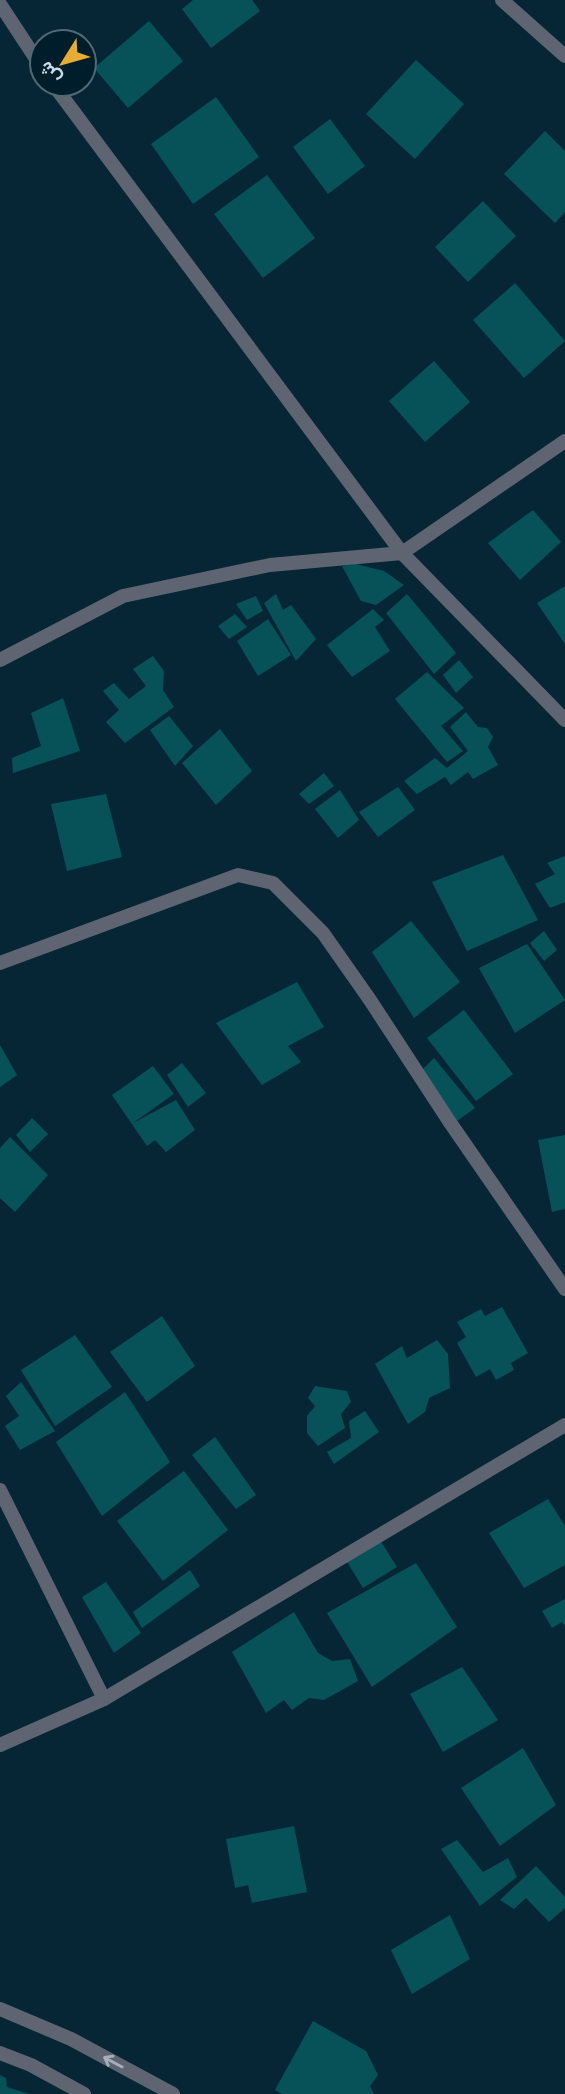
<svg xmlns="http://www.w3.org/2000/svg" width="565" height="2094" viewBox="0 0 565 2094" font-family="Mulish,Vazirmatn,sans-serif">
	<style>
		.building { fill: #075258 }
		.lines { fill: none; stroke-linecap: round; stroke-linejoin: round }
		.street { stroke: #5e6471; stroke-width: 14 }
		.oneway { stroke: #a4b1bc }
	</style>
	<rect width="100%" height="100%" fill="#062636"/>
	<g class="building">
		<path d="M193 0H252L260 11 211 48 182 9Z"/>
		<path d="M149 21 183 61 128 108 94 68Z"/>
		<path d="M416 60 464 104 415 159 366 114Z"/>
		<path d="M216 97 259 157 193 204 151 144Z"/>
		<path d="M330 119 365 166 328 194 293 147Z"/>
		<path d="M545 131 565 151V212L555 223 504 174Z"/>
		<path d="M267 175 315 238 263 278 214 214Z"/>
		<path d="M483 201 516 236 468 282 435 247Z"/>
		<path d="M515 283 565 341 524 378 473 320Z"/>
		<path d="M434 361 470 402 425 442 389 401Z"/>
		<path d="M533 510 561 542 520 580 488 543Z"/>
		<path d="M356 564 384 571 404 585 376 605 361 601 342 566Z"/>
		<path d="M565 586V644L537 603Z"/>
		<path d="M276 594 283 610 291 605 316 639 296 661 264 603Z"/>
		<path d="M407 594 456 653 434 674 386 613Z"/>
		<path d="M256 596 263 611 247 620 236 604Z"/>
		<path d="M373 609 384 620 375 627 390 651 352 677 327 645Z"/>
		<path d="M235 614 247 627 229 639 218 626Z"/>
		<path d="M268 619 291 655 258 676 237 641Z"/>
		<path d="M153 656 164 671 163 690 174 707 125 743 106 722 119 710 103 691 114 683 129 699 146 686 133 669Z"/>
		<path d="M459 660 473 677 456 693 443 675Z"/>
		<path d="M427 672 464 708 441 726 463 751 447 762 395 699Z"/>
		<path d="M63 698 80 751 13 773 12 758 41 746 31 713Z"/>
		<path d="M466 712 478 727 487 728 493 737 488 747 498 765 473 779 468 772 451 785 445 777 417 794 404 781 435 758 447 768 468 751 450 727Z"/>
		<path d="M169 716 193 746 175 766 150 730Z"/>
		<path d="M220 729 252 771 216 805 182 763Z"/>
		<path d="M324 773 334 786 309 804 299 794Z"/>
		<path d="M398 787 415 810 378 837 359 812Z"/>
		<path d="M340 790 359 820 338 838 315 809Z"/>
		<path d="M106 794 122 857 67 871 51 804Z"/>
		<path d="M503 855 538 920 467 951 432 882Z"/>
		<path d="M565 856V902L550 908 535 884 555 874 547 863Z"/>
		<path d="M411 921 460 982 414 1018 372 952Z"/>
		<path d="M544 931 557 950 544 961 530 943Z"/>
		<path d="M527 944 565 1000 515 1033 479 968Z"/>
		<path d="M297 982 324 1027 288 1046 301 1062 262 1085 216 1023Z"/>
		<path d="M464 1010 513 1074 476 1101 427 1038Z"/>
		<path d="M0 1045 17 1075 0 1087Z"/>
		<path d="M434 1058 475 1108 457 1121 422 1070Z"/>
		<path d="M182 1063 206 1093 188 1107 167 1075Z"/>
		<path d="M153 1066 174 1094 133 1123 176 1100 195 1130 166 1152 155 1140 147 1146 112 1095Z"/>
		<path d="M32 1118 48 1134 30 1152 16 1135Z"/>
		<path d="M565 1135V1209L552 1212 538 1140Z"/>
		<path d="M10 1137 48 1175 15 1212 0 1198V1148Z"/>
		<path d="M502 1307 528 1353 511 1363 514 1370 496 1380 490 1369 476 1377 457 1343 466 1337 457 1322 481 1309 485 1316Z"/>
		<path d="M162 1316 195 1366 147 1402 110 1352Z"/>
		<path d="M75 1335 112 1387 55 1426 21 1370Z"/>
		<path d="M437 1340 448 1354 450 1388 429 1398 425 1412 408 1424 375 1364 402 1346 407 1358Z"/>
		<path d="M21 1382 55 1431 20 1450 5 1426 19 1416 6 1396Z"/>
		<path d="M315 1386 347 1391 351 1402 341 1414 345 1428 318 1446 307 1433V1416L315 1406 308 1398Z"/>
		<path d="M125 1392 170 1462 102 1516 56 1442Z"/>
		<path d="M365 1411 379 1432 334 1464 327 1452 351 1438 349 1421Z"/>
		<path d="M215 1437 256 1495 236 1509 192 1455Z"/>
		<path d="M184 1471 228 1530 163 1581 117 1521Z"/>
		<path d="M548 1499 565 1526V1565L524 1588 489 1533Z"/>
		<path d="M380 1540 397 1567 363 1588 346 1560Z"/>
		<path d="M416 1563 457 1627 372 1687 327 1613Z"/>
		<path d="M190 1570 200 1586 142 1628 133 1612Z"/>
		<path d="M106 1582 141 1633 114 1653 82 1597Z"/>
		<path d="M565 1599V1626L562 1622 552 1628 542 1611Z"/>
		<path d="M294 1612 318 1653 332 1661 350 1659 358 1681 324 1700 309 1698 292 1710 284 1700 266 1713 232 1652Z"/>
		<path d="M462 1667 498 1720 443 1752 410 1694Z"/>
		<path d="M523 1748 556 1805 500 1846 461 1788Z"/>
		<path d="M294 1826 307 1892 252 1903 248 1885 235 1888 226 1839Z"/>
		<path d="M457 1840 483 1872 508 1858 517 1877 480 1906 441 1849Z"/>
		<path d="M536 1866 565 1897V1908L549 1922 526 1898 514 1909 500 1900Z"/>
		<path d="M450 1915 470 1959 412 1994 391 1950Z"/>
		<path d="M313 2021 366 2051 378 2075 370 2086 374 2094H282L275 2090Z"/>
		<path d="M0 2075 6 2078 7 2087 29 2094H0Z"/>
	</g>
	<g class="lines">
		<g class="street">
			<path d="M502 0 565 56"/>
			<path d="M0 4 42 68"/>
			<path d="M565 441 402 553 565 720"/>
			<path d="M0 660 123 596 270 565 402 553 53 84"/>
			<path d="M0 963 238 875 273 883 323 933 370 1000 449 1121 565 1289"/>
			<path d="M0 1490 104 1699"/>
			<path d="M0 1745 104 1699 565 1425"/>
			<path d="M0 2009 71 2039 173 2094"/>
			<path d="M0 2053 31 2065 84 2094"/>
		</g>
	</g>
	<defs><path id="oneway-shaft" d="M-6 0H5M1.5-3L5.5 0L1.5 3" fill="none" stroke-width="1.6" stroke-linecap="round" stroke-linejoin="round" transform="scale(1.75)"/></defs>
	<use class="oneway" href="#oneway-shaft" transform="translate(113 2062) rotate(-152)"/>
	<g transform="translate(63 63) rotate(233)"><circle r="33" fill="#001d2b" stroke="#506975" stroke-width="2"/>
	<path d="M0-5L12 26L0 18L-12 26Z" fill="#e7ac36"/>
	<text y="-10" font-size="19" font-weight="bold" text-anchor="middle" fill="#c9dae4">ش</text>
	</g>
</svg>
